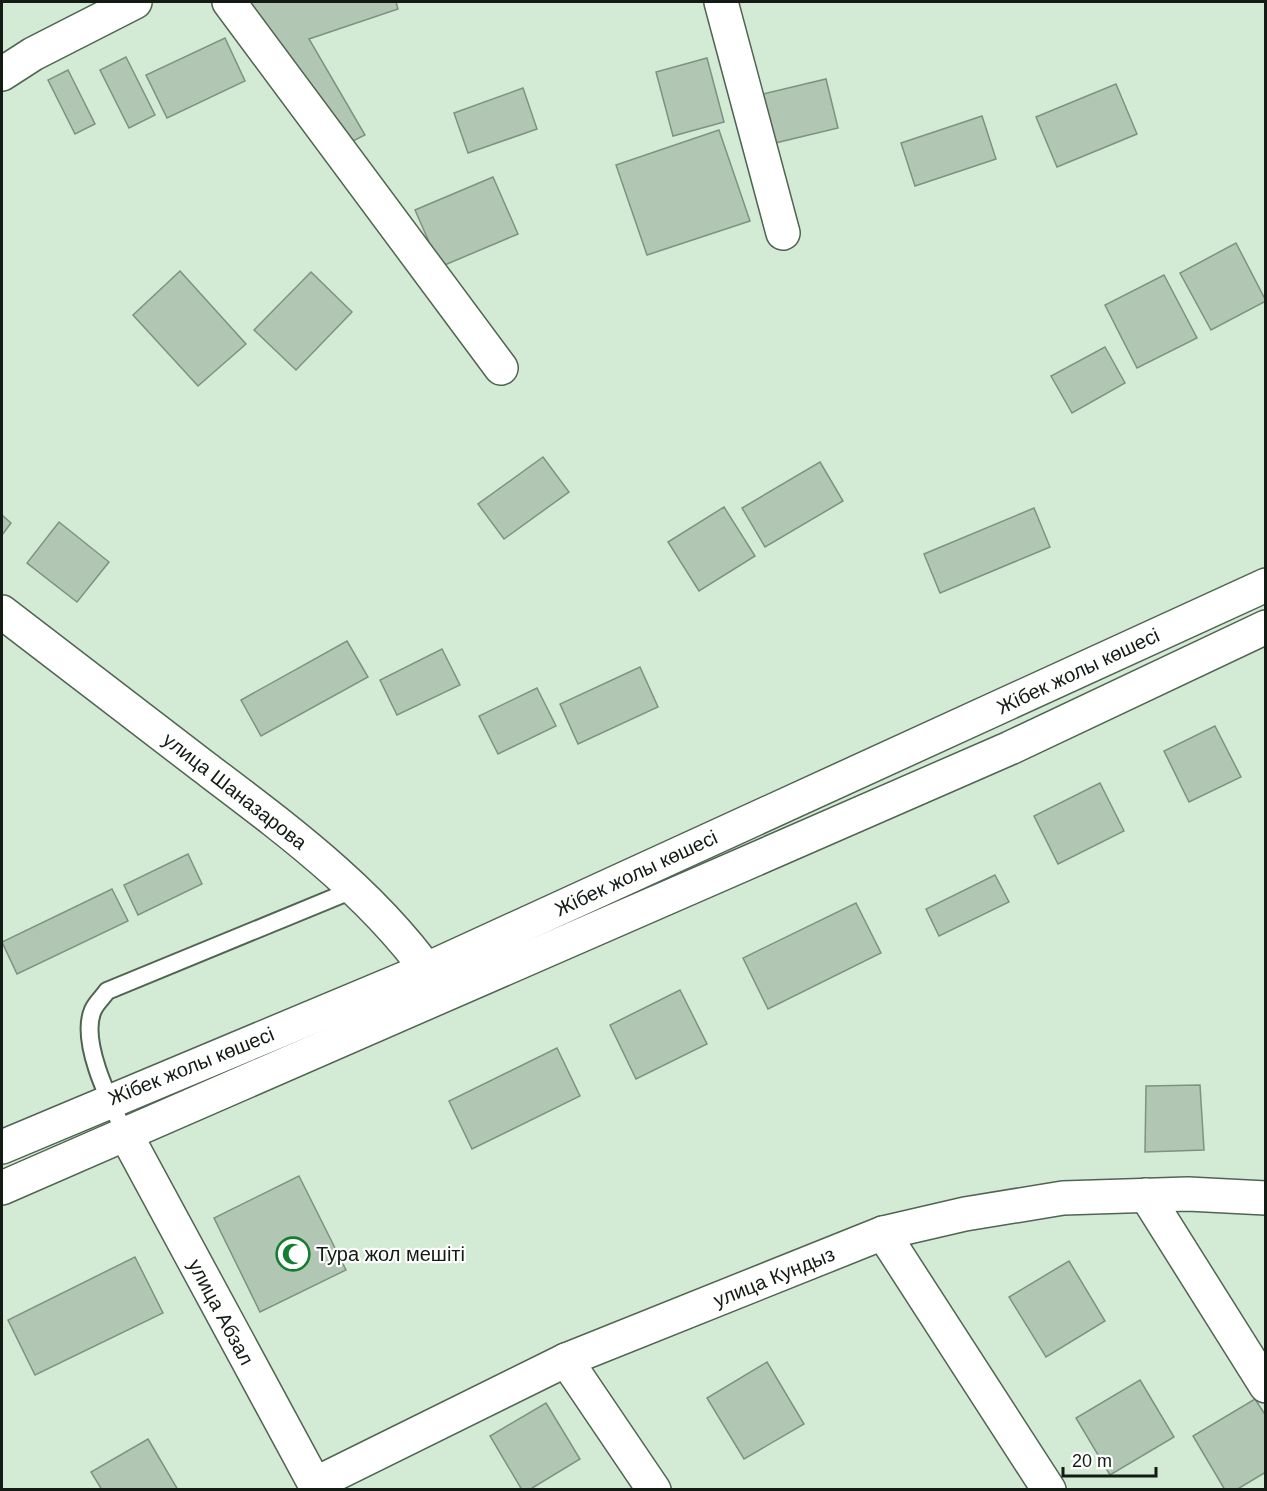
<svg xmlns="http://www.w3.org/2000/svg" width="1267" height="1491" viewBox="0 0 1267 1491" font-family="Helvetica,sans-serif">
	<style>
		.building { fill: #b1c7b3; stroke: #7e937f; stroke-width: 1.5 }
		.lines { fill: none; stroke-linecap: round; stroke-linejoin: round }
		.service-casing { stroke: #506452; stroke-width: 20 }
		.minor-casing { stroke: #506452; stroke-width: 36 }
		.primary-casing { stroke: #506452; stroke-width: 36 }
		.service { stroke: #fff; stroke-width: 16 }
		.minor { stroke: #fff; stroke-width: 33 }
		.primary { stroke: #fff; stroke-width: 33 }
		.labels { text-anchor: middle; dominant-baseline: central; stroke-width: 4.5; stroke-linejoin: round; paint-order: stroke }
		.street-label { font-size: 20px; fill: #131b14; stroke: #fff }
		.poi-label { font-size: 20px; fill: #131b14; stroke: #fff; text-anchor: start }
	</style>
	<rect width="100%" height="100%" fill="#d3ead5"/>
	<g class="building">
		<path d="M249 2H396L398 9 309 39 365 135 339 148Z"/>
		<path d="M225 38 245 81 167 118 146 75Z"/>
		<path d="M126 57 155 115 129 128 100 70Z"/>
		<path d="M707 58 724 122 673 136 656 72Z"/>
		<path d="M68 70 95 124 75 134 48 80Z"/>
		<path d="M826 79 838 128 771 144 759 95Z"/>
		<path d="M1116 84 1137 134 1057 167 1036 117Z"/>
		<path d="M523 88 537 129 468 153 454 113Z"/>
		<path d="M982 116 996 159 915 186 901 143Z"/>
		<path d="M719 130 750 221 647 255 616 165Z"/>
		<path d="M493 177 518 234 440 267 415 210Z"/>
		<path d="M1236 243 1266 301 1211 330 1180 273Z"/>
		<path d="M180 271 246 344 198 386 133 315Z"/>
		<path d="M311 272 352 312 296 370 254 330Z"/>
		<path d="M1164 275 1197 338 1137 368 1105 305Z"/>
		<path d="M1105 347 1125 383 1072 413 1051 376Z"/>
		<path d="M543 457 569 492 504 539 478 504Z"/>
		<path d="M820 462 843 501 765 547 742 508Z"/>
		<path d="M724 507 755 556 699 591 668 542Z"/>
		<path d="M1034 508 1050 547 940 593 924 554Z"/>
		<path d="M2 515 11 523 2 535Z"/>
		<path d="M59 522 109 562 77 602 27 563Z"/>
		<path d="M347 641 368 677 261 736 241 700Z"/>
		<path d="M442 649 460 685 397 715 380 680Z"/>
		<path d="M640 667 658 707 578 744 560 704Z"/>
		<path d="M537 688 556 726 498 754 479 716Z"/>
		<path d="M1215 726 1241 777 1189 802 1164 751Z"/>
		<path d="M1100 783 1124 831 1058 864 1034 816Z"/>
		<path d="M188 854 202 884 138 915 124 885Z"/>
		<path d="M995 875 1009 902 939 936 926 909Z"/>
		<path d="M112 889 128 921 17 974 2 942Z"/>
		<path d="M856 903 881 953 768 1009 743 958Z"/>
		<path d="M680 990 707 1044 636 1079 610 1025Z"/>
		<path d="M557 1048 580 1096 472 1149 449 1101Z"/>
		<path d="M1200 1085 1204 1150 1145 1152 1146 1086Z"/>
		<path d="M299 1176 346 1270 260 1312 214 1218Z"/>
		<path d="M135 1257 163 1313 35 1375 8 1320Z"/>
		<path d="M1069 1261 1105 1321 1046 1357 1009 1297Z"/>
		<path d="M767 1362 804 1424 744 1459 707 1398Z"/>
		<path d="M1140 1380 1174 1437 1110 1475 1076 1418Z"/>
		<path d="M1255 1399 1266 1416V1472L1236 1490H1225L1193 1436Z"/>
		<path d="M546 1403 580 1459 529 1490H522L490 1436Z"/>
		<path d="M148 1439 178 1490H102L91 1472Z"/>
	</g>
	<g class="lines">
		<g class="service-casing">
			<path id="service" d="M125 1133C111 1104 79 1042 93 1010 96 1003 103 997 107 991L355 889"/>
		</g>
		<g class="minor-casing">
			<g id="minor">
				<path d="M229 2 501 368"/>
				<path d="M721 2 783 233"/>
				<path d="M2 74 33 54 135 2"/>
				<path d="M2 612C69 664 137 715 204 767 290 832 381 899 441 990"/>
				<path d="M125 1133 318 1490"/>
				<path d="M1146 1195 1266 1386"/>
				<path d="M883 1233 1049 1490"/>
				<path d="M566 1360 654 1490"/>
				<path d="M315 1484 566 1360 883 1233 965 1214 1063 1198 1188 1194 1266 1198"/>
			</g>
		</g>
		<g class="primary-casing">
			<g id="primary">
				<path d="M2 1147 427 969 1266 585"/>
				<path d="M2 1188 1010 748 1266 627"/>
			</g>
		</g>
		<use href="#service" class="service"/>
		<use href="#minor" class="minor"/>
		<use href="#primary" class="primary"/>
	</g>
	<defs>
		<g id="mosque-ring" transform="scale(1.725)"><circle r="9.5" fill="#fff" stroke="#147d31" stroke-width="1.5"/><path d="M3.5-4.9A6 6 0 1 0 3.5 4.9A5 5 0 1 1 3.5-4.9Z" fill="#147d31"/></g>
	</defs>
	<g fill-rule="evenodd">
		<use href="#mosque-ring" x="293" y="1254"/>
	</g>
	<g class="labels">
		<g class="street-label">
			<text transform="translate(1078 671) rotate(-25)">Жібек жолы көшесі</text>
			<text transform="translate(235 791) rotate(38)">улица Шаназарова</text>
			<text transform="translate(636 873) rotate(-25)">Жібек жолы көшесі</text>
			<text transform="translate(191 1066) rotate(-22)">Жібек жолы көшесі</text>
			<text transform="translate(774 1277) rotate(-22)">улица Кундыз</text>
			<text transform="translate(221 1312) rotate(62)">улица Абзал</text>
		</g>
		<g class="poi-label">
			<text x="316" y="1254">Тура жол мешіті</text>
		</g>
	</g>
	<rect width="1267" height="1491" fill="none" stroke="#131b14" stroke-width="6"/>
	<path d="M1063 1467v9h93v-9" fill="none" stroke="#131b14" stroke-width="3"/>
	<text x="1072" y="1467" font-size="18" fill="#131b14" stroke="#ffffff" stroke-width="4.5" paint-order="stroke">20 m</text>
</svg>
